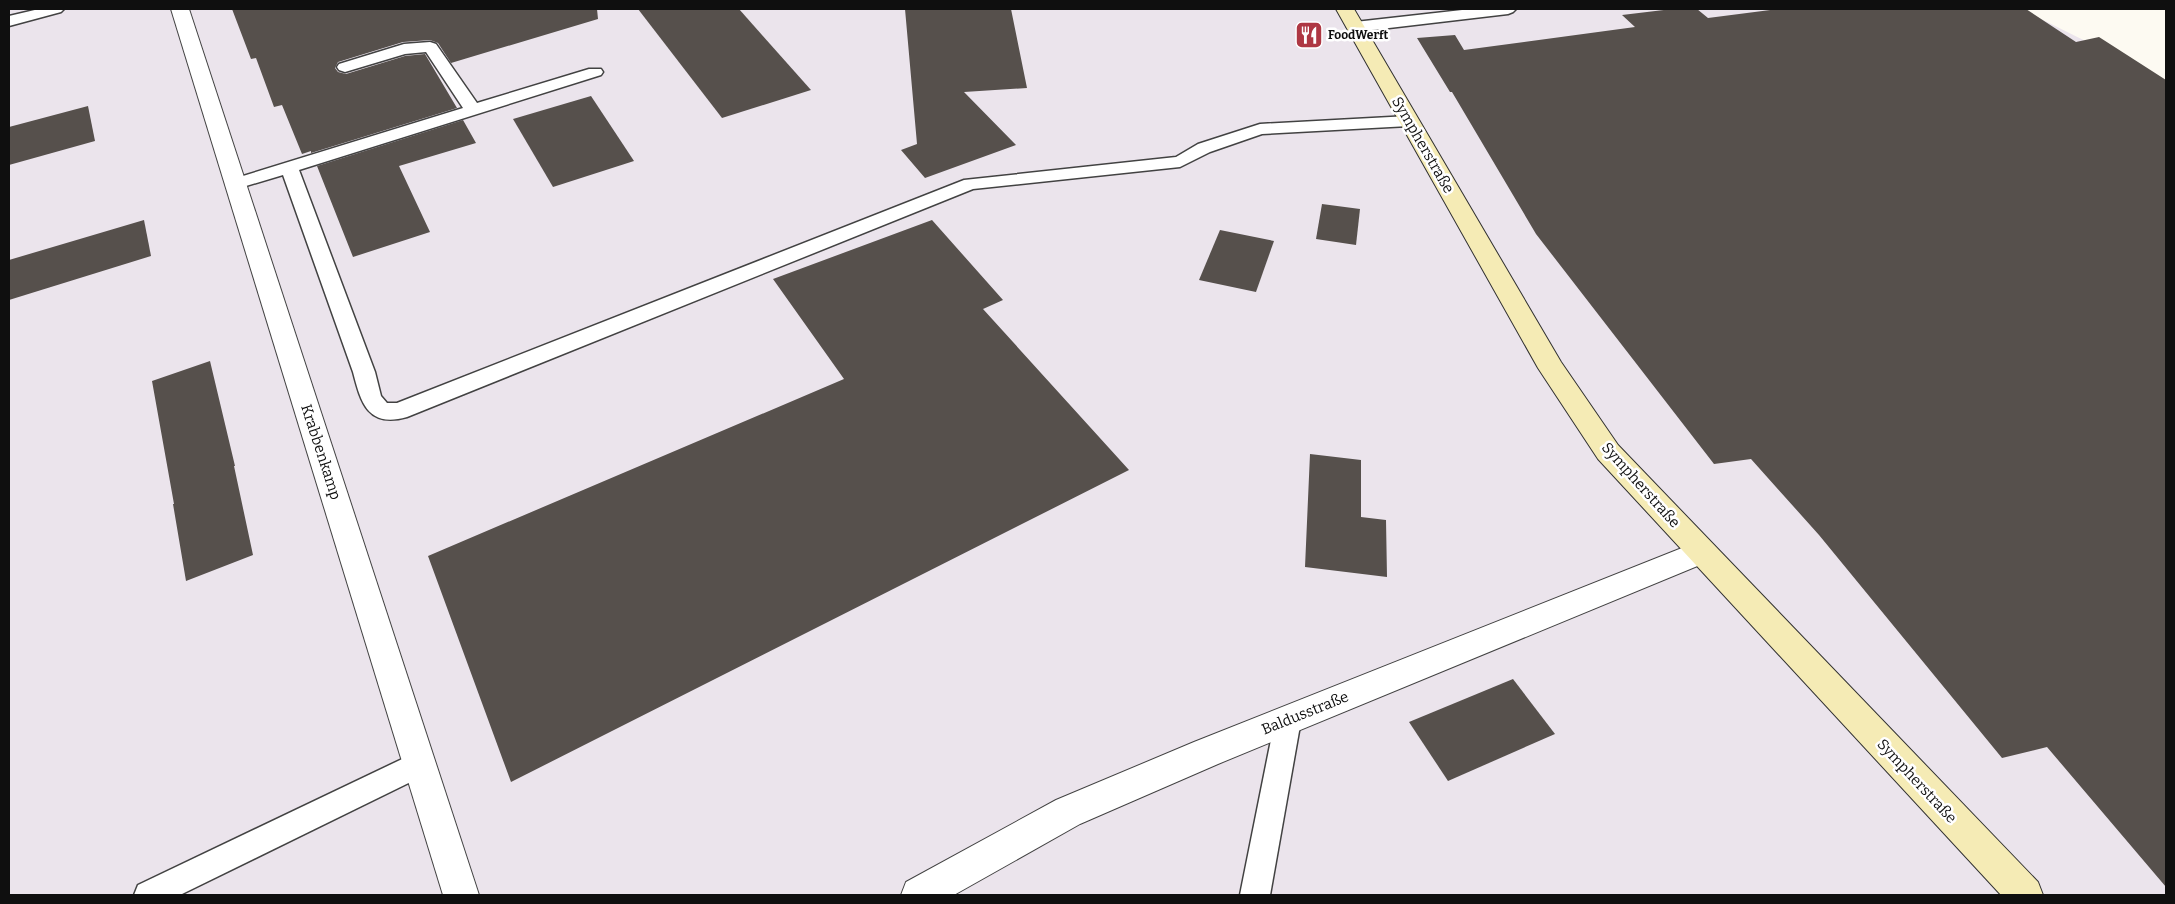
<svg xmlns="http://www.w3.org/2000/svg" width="2175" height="904" viewBox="0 0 2175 904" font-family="Bitter,serif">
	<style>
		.industrial { fill: #ebe4ec }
		.building { fill: #56504c }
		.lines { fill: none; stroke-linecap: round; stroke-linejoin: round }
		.lane-casing { stroke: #424242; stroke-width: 3 }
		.street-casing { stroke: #424242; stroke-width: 2 }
		.secondary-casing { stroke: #313131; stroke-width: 2 }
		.lane { fill: #fff; fill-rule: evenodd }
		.street { fill: #fff; fill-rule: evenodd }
		.secondary { fill: #f5ebb5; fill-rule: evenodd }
		.labels { text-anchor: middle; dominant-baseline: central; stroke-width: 5; stroke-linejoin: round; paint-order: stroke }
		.far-poi-label { font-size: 12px; font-weight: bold; fill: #0f0f0f; stroke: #fff; text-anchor: start }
		.street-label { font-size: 15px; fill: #0f0f0f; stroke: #fff }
	</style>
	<rect width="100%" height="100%" fill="#fdfaf2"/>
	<path class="industrial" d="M9 9H2021L2166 81V895H9Z"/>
	<g class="building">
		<path d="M232 9H597L598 19 451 63 438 43 430 40 403 42 338 62 335 68 338 72 346 74 405 56 425 54 457 108 311 153V151L302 154 282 105 274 107 256 58 251 59Z"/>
		<path d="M638 9H739L811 90 722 118Z"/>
		<path d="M905 9H1011L1027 88 964 92 1016 145 925 178 901 150 917 144Z"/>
		<path d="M1672 9H1697L1708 18 1778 9H2026L2076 42 2099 37 2166 80V887L2047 747 2002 758 1819 535 1751 459 1714 464 1536 234 1452 92H1450L1417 38 1455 35 1464 50 1635 27 1622 15Z"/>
		<path d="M591 96 634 161 553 187 513 119Z"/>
		<path d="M88 106 95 141 9 165V127Z"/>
		<path d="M463 120 476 143 399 166 430 232 353 257 317 166Z"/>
		<path d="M1322 204 1360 209 1356 245 1316 239Z"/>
		<path d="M144 220 151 256 9 300V260Z"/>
		<path d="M932 220 1003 300 983 309 1129 470 511 782 428 556 844 379 773 279Z"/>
		<path d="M1220 230 1274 241 1256 292 1199 280Z"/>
		<path d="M210 361 235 466H234L253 555 186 581 173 504H174L152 381Z"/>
		<path d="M1310 454 1361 460V517L1386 520 1387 577 1305 567Z"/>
		<path d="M1513 679 1555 734 1448 781 1409 722Z"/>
	</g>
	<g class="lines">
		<g class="lane-casing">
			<g id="lane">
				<path d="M39 9H64L61 12 9 26V16Z"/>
				<path d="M1471 9H1516L1513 12 1508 14 1355 32 1350 30 1347 27 1350 24 1355 22Z"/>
				<path d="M430 42 436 44 477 103 589 69H601L603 72 601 75 299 170 375 372 381 396 387 403H397L964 180 1176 157 1198 144 1260 124 1409 116 1415 117 1417 121 1415 125 1409 126 1262 134 1210 152 1180 167 973 189 407 417C368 428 361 403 353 372L283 175 236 189 230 188 227 184 230 180 463 108 426 52 405 54 345 72 339 70 337 67 339 64 404 44Z"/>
				<path d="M1288 708 1298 712 1301 720 1270 895H1240L1275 720 1278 712Z"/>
				<path d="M419 751 429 755 433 764 429 773 180 895H134L138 885Z"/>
			</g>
		</g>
		<g class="street-casing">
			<g id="street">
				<path d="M171 9H189L479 895H443Z"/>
				<path d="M1702 540 1712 544 1717 552 1712 560 1218 764 1080 824 954 895H901L906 882 1056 800 1194 742Z"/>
			</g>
		</g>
		<g class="secondary-casing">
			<path id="secondary" d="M1336 9H1354L1561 362 1618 445 2038 882 2043 895H2001L1598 459 1538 368Z"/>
		</g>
		<use href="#lane" class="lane"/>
		<use href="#street" class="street"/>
		<use href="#secondary" class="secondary"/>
	</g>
	<defs>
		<g id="restaurant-square" transform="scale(1.4375)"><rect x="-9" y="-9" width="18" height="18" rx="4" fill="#ae3743" stroke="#fff"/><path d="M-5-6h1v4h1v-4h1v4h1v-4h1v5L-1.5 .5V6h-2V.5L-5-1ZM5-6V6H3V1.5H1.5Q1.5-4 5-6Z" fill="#fff"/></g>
	</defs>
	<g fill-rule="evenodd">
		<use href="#restaurant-square" x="1309" y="35"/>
	</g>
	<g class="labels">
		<g class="far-poi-label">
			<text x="1328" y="35">FoodWerft</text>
		</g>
		<g class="street-label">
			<text transform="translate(1423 145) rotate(60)">Sympherstraße</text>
			<text transform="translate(321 452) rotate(72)">Krabbenkamp</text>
			<text transform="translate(1641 485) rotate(48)">Sympherstraße</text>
			<text transform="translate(1305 713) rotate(-22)">Baldusstraße</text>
			<text transform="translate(1917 781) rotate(47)">Sympherstraße</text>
		</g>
	</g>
	<rect width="2175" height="904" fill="none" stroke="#0f0f0f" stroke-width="20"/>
</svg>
